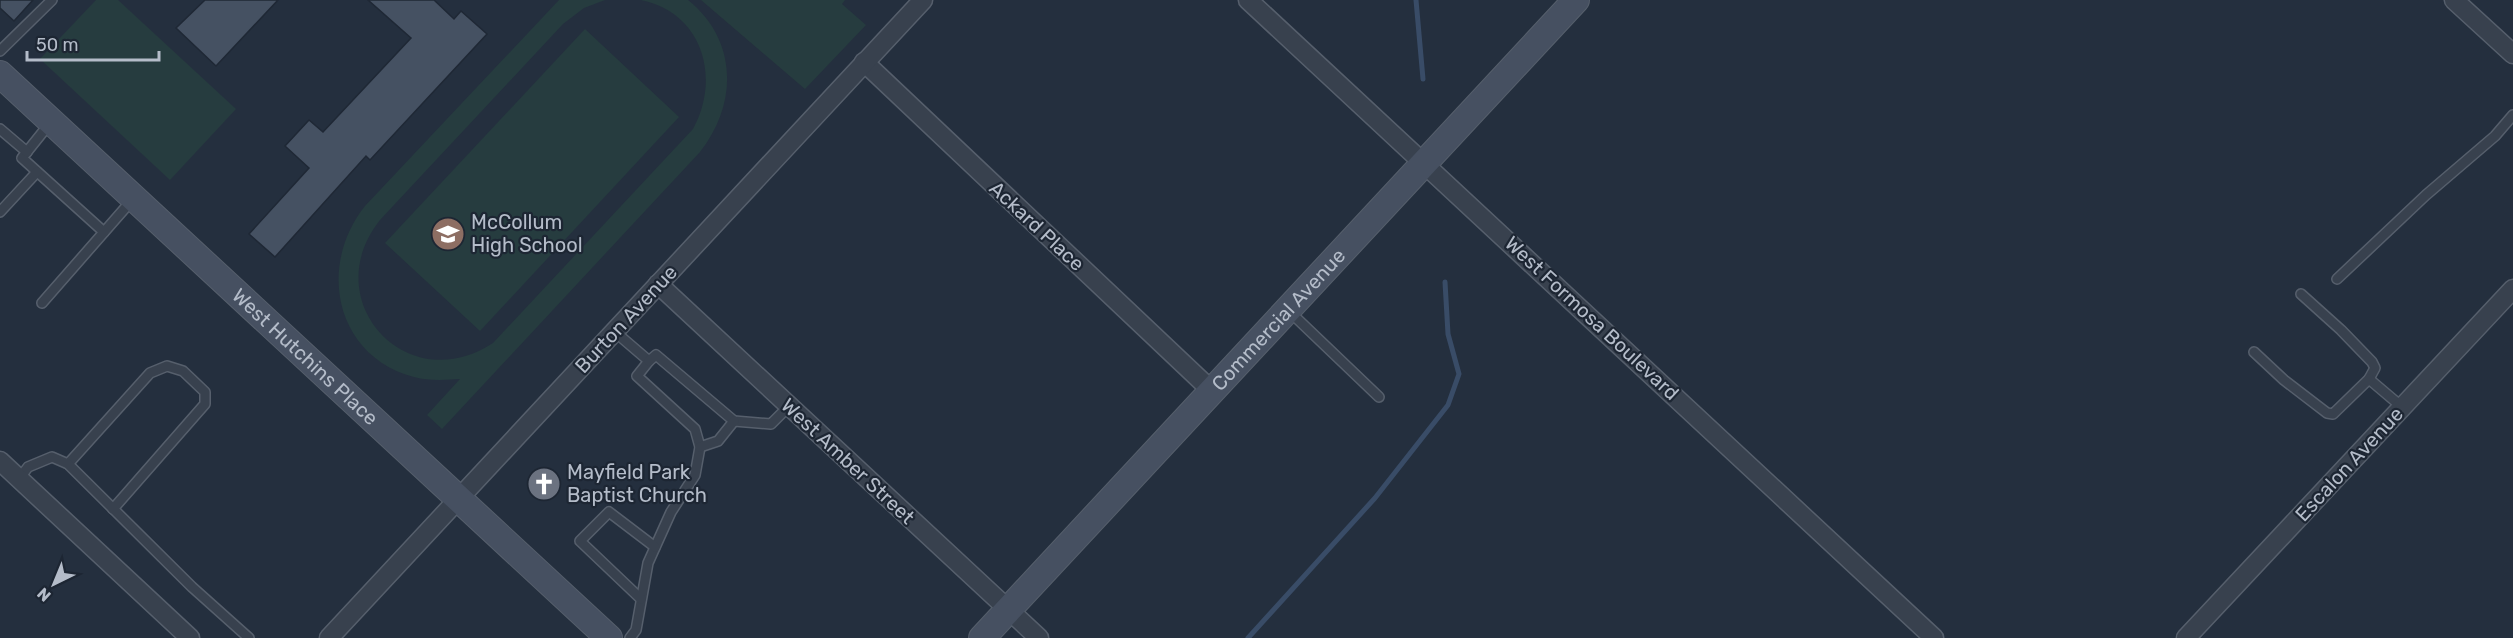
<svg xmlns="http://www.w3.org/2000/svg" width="2513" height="638" viewBox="0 0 2513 638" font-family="Rubik,sans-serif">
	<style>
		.green { fill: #263c3f }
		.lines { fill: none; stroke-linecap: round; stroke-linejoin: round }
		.stream { stroke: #394c67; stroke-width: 5 }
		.building { fill: #455162; stroke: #1f2835; stroke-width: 1.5 }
		.lane-casing { stroke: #565f6c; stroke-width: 12 }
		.street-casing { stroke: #565f6c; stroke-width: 21 }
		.secondary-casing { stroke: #565f6c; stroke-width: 28 }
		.lane { stroke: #38414e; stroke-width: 9 }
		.street { stroke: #38414e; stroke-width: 18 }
		.secondary { stroke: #465061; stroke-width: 26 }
		.labels { text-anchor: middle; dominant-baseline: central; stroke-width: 4.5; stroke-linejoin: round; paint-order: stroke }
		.poi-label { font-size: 20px; fill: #b4bcc9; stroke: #1d2633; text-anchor: start }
		.street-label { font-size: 20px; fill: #b4bcc9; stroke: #1d2633 }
	</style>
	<rect width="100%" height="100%" fill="#242f3e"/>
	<g class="green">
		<path d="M96 0H118L236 109 170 180 40 59Z"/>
		<path d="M559 0H605L584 8 563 24 380 220C316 300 407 400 493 343L693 129C721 78 703 13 641 0H688C738 40 738 104 700 152L442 429 427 415 460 379C445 380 429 381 414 377 335 356 317 266 365 206Z"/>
		<path d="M701 0H845L842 4 866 25 805 89Z"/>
		<path d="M585 29 679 117 480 331 385 243Z"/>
	</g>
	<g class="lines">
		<g class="stream">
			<path d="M1416 0 1423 79"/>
			<path d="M1248 638 1375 498 1448 405 1459 374 1448 334 1445 282"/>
		</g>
	</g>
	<g class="building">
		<path d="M0 0H33L14 21 0 8Z"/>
		<path d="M205 0H278L216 66 176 28Z"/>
		<path d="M368 0H434L454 19 461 11 487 34 370 160 366 156 275 257 249 234 309 168 285 146 309 120 323 132 411 38Z"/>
	</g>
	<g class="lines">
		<g class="lane-casing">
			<g id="lane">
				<path d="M0 51 52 0"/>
				<path d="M50 123 22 158 104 232"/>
				<path d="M0 129 27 152"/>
				<path d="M0 212 37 172"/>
				<path d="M2337 279 2426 195 2495 136 2513 115"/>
				<path d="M2301 294 2341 330 2372 362 2375 368 2369 379"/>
				<path d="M42 303 133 199"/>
				<path d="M1289 311 1379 397"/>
				<path d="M614 331 649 361 637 376 695 429 700 447 695 475 671 512 648 563 636 630 630 638"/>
				<path d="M2254 352 2284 380 2327 413 2333 414 2369 379 2402 407"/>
				<path d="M649 361 656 355 734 421 771 424 789 406"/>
				<path d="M700 447 718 441 734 421"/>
				<path d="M68 464 150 373 167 366 183 371 205 392V404L113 509"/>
				<path d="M19 479 28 467 52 457 68 464 192 587 249 638"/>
				<path d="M641 599 580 541 609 512 655 547"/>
			</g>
		</g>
		<g class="street-casing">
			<g id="street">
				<path d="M1248 0 1934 638"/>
				<path d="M2454 0 2513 54"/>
				<path d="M864 62 1211 390"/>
				<path d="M658 284 1039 638"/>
				<path d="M0 461 190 638"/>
				<path d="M329 638 923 0"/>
				<path d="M2186 638 2513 289"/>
			</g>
		</g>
		<g class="secondary-casing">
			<g id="secondary">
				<path id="s1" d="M0 74 609 638"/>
				<path id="s2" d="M982 638 1576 0"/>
			</g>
		</g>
		<use href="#lane" class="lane"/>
		<use href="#street" class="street"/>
		<use href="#secondary" class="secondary"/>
	</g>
	<defs>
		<g id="school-disc" transform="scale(1.725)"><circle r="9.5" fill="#8d6e63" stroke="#1d2633"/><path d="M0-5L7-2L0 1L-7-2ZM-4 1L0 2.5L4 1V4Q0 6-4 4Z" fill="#fff"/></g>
		<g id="church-disc" transform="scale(1.725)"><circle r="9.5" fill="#6b7280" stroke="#1d2633"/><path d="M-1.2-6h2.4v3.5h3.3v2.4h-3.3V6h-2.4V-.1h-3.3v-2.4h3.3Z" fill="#fff"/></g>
	</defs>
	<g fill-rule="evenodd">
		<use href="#school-disc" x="448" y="234"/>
		<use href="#church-disc" x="544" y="484"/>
	</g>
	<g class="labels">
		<g class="poi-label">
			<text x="471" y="222">McCollum<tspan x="471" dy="23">High School</tspan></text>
			<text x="567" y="472">Mayfield Park<tspan x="567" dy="23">Baptist Church</tspan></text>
		</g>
		<g class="street-label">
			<text transform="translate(1037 226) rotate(43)">Ackard Place</text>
			<text transform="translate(1592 318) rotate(43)">West Formosa Boulevard</text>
			<text transform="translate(626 319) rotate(-47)">Burton Avenue</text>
			<text stroke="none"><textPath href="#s2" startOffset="435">Commercial Avenue</textPath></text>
			<text stroke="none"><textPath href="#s1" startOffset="416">West Hutchins Place</textPath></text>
			<text transform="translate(848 461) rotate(43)">West Amber Street</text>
			<text transform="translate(2349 464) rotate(-47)">Escalon Avenue</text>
		</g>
	</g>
	<g transform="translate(54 584) rotate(223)" stroke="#1d2633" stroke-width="4.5" paint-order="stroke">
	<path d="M0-4.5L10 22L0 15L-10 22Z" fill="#b4bcc9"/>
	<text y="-9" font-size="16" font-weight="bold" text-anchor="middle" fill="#b4bcc9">N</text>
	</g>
	<path d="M27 51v9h132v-9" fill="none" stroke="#b4bcc9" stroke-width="3"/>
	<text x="36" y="51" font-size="18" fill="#b4bcc9" stroke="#1d2633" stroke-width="4.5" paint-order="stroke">50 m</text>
</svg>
